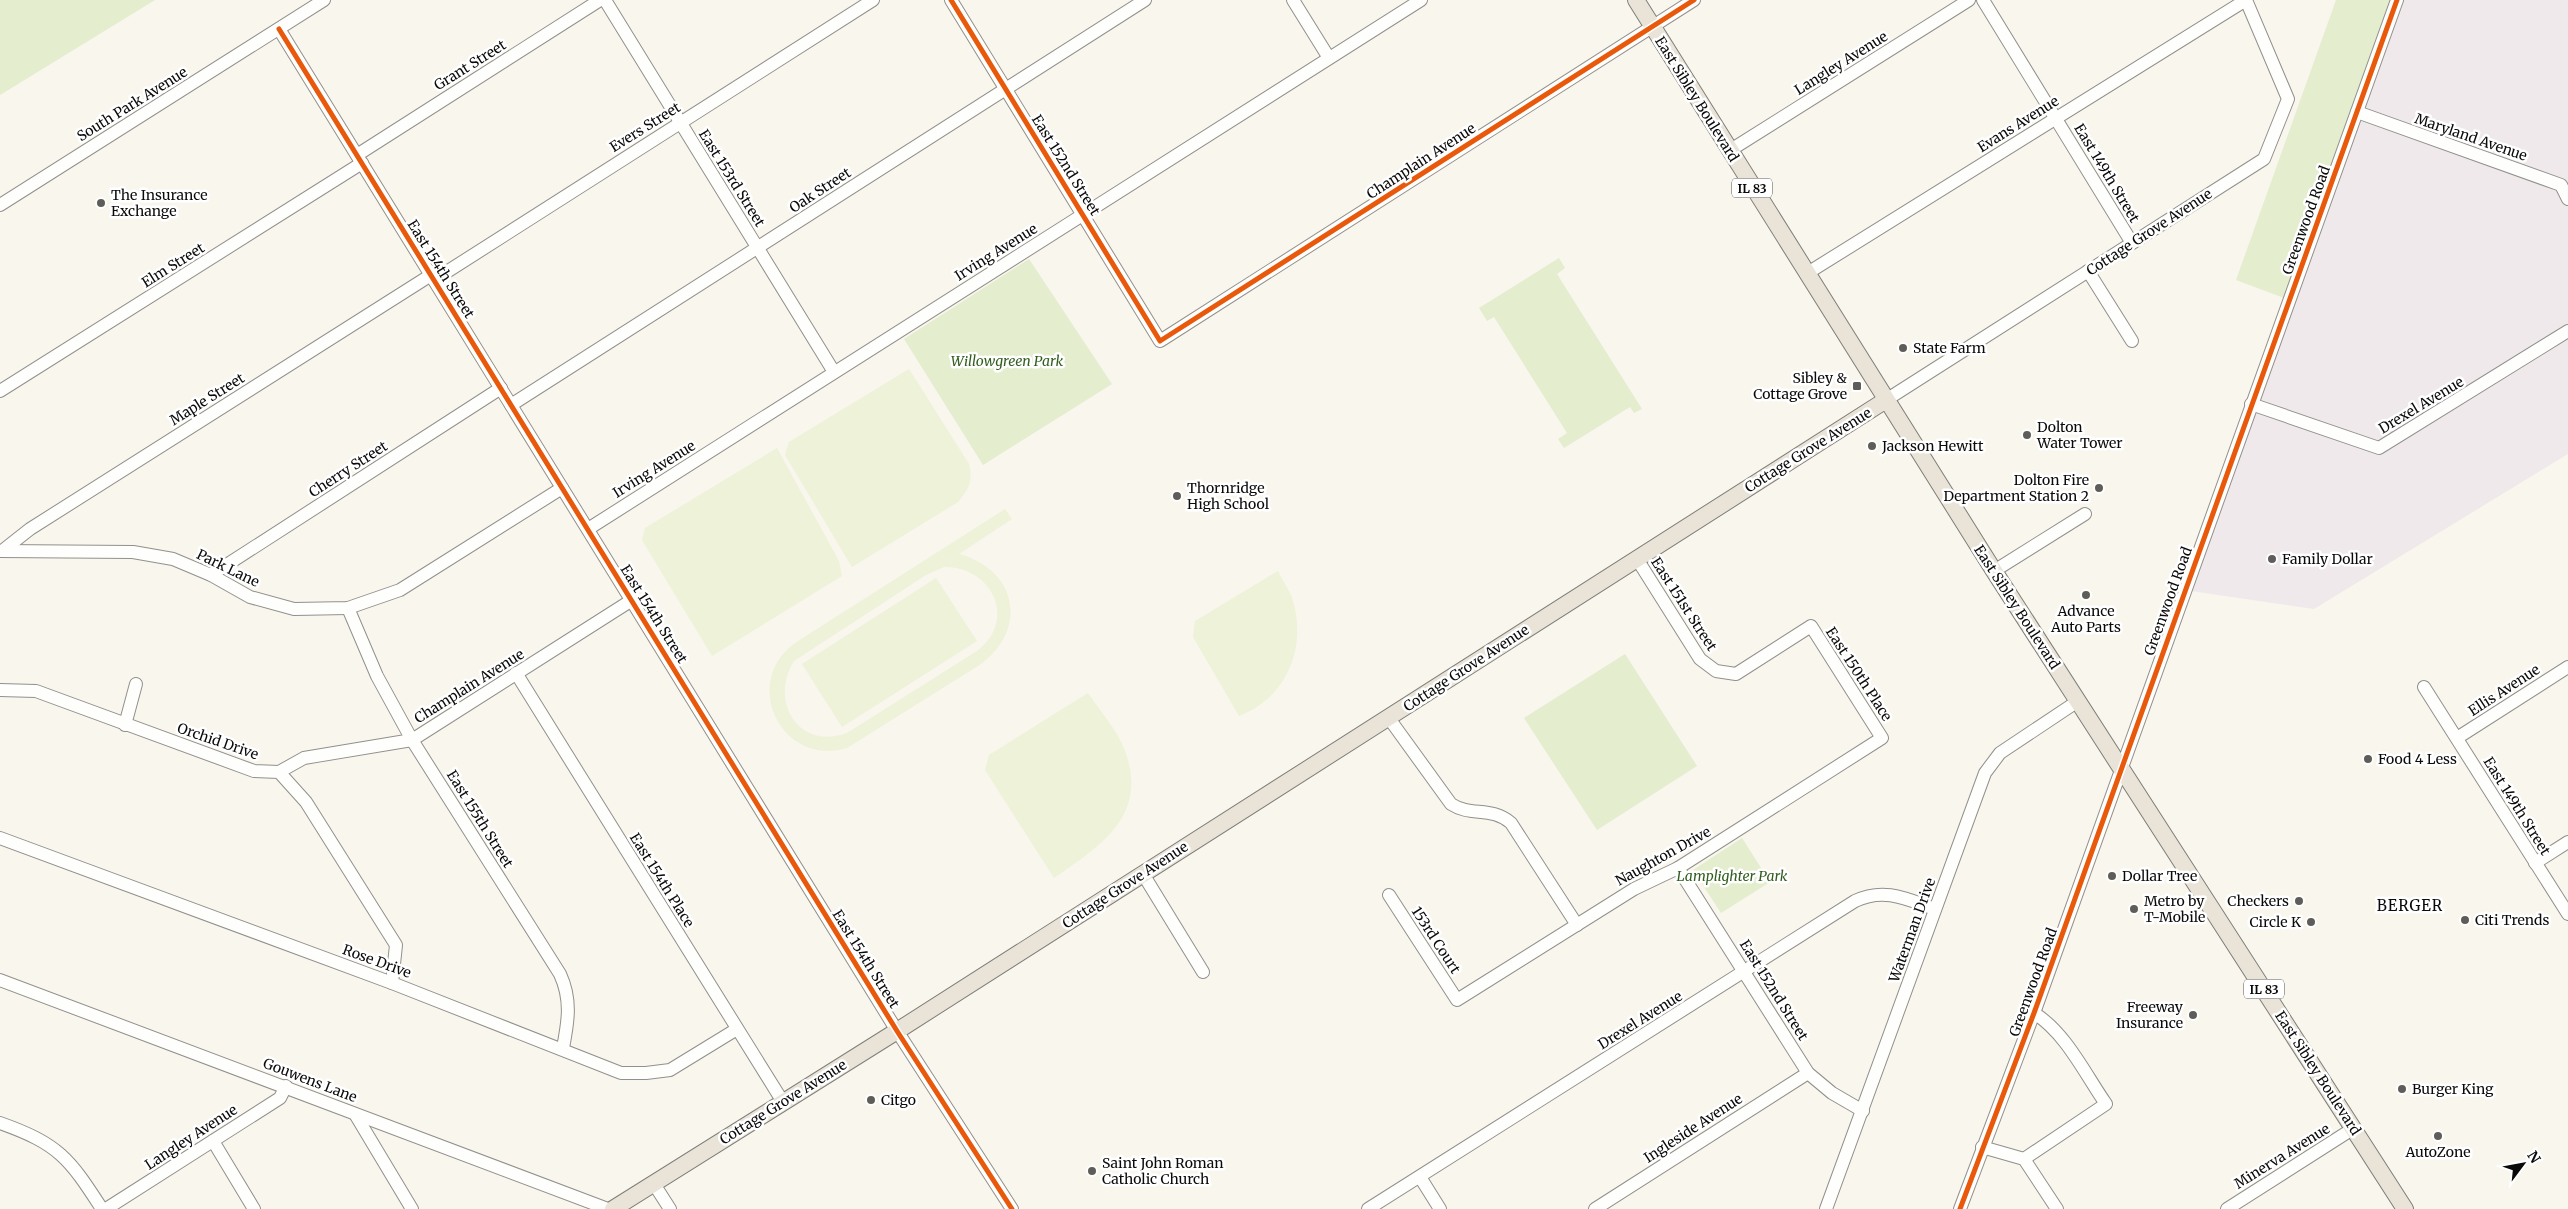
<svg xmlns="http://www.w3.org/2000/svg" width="2568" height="1209" viewBox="0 0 2568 1209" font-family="Merriweather,serif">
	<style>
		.industrial { fill: #efe9eb }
		.green { fill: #e4edce }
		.pitch { fill: #edf2d8; fill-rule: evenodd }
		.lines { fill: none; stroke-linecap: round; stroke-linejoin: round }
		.minor-casing { stroke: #92908c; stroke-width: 14 }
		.major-casing { stroke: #7f7e7a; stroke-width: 18 }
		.minor { stroke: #fefefc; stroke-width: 12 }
		.major { stroke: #eae4d8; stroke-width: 16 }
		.cycleway-casing { stroke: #fff; stroke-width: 8 }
		.cycleway { stroke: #e8590c; stroke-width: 5 }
		.poi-dot { fill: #5e5d59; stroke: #fff; stroke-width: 2 }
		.labels { text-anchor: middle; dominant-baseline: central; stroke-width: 5; stroke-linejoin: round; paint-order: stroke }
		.shield { fill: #fff; stroke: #545454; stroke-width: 1 }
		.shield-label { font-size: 12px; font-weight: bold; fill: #0a0a0a }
		.street-label { font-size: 14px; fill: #0a0a0a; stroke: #fff }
		.poi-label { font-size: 14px; fill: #0a0a0a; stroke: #fff; text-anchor: start }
		.park-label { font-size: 14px; font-style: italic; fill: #315e1e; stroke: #fff }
		.neighbourhood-label { font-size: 15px; letter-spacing: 1px; fill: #0a0a0a; stroke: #fff }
	</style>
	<rect width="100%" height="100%" fill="#f9f6ed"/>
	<path class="industrial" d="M2398 0H2568V454L2314 609 2184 590Z"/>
	<g class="green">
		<path d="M0 0H155L0 95Z"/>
		<path d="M2336 0H2396L2289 300 2236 280Z"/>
		<path d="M1559 258 1565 268 1557 274 1642 409 1634 413 1630 407 1564 448 1558 439 1567 433 1494 317 1487 321 1479 308Z"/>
		<path d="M1029 259 1112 384 983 465 904 339Z"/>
		<path d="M1625 654 1697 766 1597 830 1524 718Z"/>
		<path d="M1742 838 1770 882 1721 913 1693 870Z"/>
	</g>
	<g class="pitch">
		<path d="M909 369 969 464C973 482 969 488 958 502L852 567 785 455 789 442Z"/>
		<path d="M777 448 839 561 842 576 712 656 642 540 645 528Z"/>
		<path d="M1005 509 1012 519 959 554C1016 569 1029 628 981 664L847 748C782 768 740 683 795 643ZM944 567C992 566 1018 620 977 651L847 733C798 751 769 701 794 661L926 575Z"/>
		<path d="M1278 571C1282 580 1289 589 1292 598 1308 646 1287 698 1239 716L1193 637 1195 621Z"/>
		<path d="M936 578 977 641 842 727 802 664Z"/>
		<path d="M1088 693C1100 711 1118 731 1125 751 1149 816 1100 846 1054 878L985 770 989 755Z"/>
	</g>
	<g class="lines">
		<g class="minor-casing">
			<g id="minor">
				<path d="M605 0 834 372"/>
				<path d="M951 0 1160 341 1694 0"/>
				<path d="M1293 0 1329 58"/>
				<path d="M1983 0 2132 243"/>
				<path d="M279 29 897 1031 1012 1209"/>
				<path d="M2357 112 2561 185 2568 199"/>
				<path d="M1729 151 1969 0"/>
				<path d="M357 155 600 0"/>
				<path d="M0 205 324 0"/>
				<path d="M2088 271 2132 341"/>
				<path d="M1806 274 2246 0"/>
				<path d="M434 280 873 0"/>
				<path d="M0 391 362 163"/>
				<path d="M1886 400 2264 159 2288 99 2246 0"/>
				<path d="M2251 404 2379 448 2568 331"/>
				<path d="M511 405 1145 0"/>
				<path d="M588 529 1421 0"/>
				<path d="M0 551 133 552 173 559 211 575 250 597 294 609 348 608 400 590 562 488"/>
				<path d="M2 551 30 529 431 275"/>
				<path d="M1994 571 2085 514"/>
				<path d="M211 575 501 388"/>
				<path d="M348 608 377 676 412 740 560 974C572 1000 568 1022 563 1048"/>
				<path d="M516 673 783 1102"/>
				<path d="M2424 687 2568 914"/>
				<path d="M0 690 36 691 254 771 279 772 306 802 396 945 392 983"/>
				<path d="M1388 717 1451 804C1471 817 1491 806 1511 823L1577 925"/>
				<path d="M125 725 136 684"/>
				<path d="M2457 738 2568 667"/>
				<path d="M279 772 304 758 412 740 632 600"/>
				<path d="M0 838 392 983 621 1073H646L670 1070 737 1029"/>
				<path d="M2535 863 2568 842"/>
				<path d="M1678 868 1808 1073 1832 1093 1863 1111"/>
				<path d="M1143 874 1203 972"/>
				<path d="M1389 895 1457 1000 1634 889 1678 868 1882 738 1811 626 1736 674 1716 671 1700 659 1637 559"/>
				<path d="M0 980 608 1209"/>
				<path d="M355 1114 412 1209"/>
				<path d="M0 1123C59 1144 69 1158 102 1209"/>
				<path d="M213 1141 254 1209"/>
				<path d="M1982 1147 2024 1159 2057 1209"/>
				<path d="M2024 1159 2106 1104C2085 1074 2066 1033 2034 1013"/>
				<path d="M1420 1177 1440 1209"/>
				<path d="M654 1184 670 1209"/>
				<path d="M106 1209 280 1098 286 1086"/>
				<path d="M1368 1209 1855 901C1884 887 1907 899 1935 909"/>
				<path d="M1595 1209 1808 1073"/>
				<path d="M1826 1209 1985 773 2000 753 2078 701"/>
				<path d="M1960 1209 2034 1013 2397 0"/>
				<path d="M2227 1209 2354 1128"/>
			</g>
		</g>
		<g class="major-casing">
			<g id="major">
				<path d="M1636 0 1994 571 2405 1209"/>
				<path d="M613 1209 897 1031 1886 400"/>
			</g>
		</g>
		<use href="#minor" class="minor"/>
		<use href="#major" class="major"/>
		<g class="cycleway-casing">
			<g id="cycleway">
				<path d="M951 0 1160 341 1694 0"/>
				<path d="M279 29 897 1031 1012 1209"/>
				<path d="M1960 1209 2034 1013 2397 0"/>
			</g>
		</g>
		<use href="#cycleway" class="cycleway"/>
	</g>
	<g class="poi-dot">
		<circle cx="101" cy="203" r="5"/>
		<circle cx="1903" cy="348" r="5"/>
		<rect x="1852" y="381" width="10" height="10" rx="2.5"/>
		<circle cx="2027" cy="435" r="5"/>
		<circle cx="1872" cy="446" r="5"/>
		<circle cx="2099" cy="488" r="5"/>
		<circle cx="1177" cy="496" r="5"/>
		<circle cx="2272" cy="559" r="5"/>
		<circle cx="2086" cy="595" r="5"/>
		<circle cx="2368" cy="759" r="5"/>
		<circle cx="2112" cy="876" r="5"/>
		<circle cx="2299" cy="901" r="5"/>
		<circle cx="2134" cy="909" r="5"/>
		<circle cx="2465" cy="920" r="5"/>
		<circle cx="2311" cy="922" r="5"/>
		<circle cx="2193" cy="1015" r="5"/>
		<circle cx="2402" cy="1089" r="5"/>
		<circle cx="871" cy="1100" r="5"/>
		<circle cx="2438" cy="1136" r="5"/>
		<circle cx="1092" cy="1171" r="5"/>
	</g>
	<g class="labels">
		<g class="shield">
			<rect x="1732" y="178.5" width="40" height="19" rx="4"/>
			<rect x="2244" y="979.5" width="40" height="19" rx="4"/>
		</g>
		<g class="shield-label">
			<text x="1752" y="188">IL 83</text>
			<text x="2264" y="989">IL 83</text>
		</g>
		<g class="street-label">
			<text transform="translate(1841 63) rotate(-32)">Langley Avenue</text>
			<text transform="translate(470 65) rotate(-32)">Grant Street</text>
			<text transform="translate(1697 99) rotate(58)">East Sibley Boulevard</text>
			<text transform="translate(132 104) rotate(-32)">South Park Avenue</text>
			<text transform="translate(2018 124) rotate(-32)">Evans Avenue</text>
			<text transform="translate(645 127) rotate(-32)">Evers Street</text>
			<text transform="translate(2471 137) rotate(19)">Maryland Avenue</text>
			<text transform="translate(1421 161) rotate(-33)">Champlain Avenue</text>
			<text transform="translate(1066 165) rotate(58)">East 152nd Street</text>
			<text transform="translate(2107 173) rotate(59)">East 149th Street</text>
			<text transform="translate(732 178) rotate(58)">East 153rd Street</text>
			<text transform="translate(820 190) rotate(-33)">Oak Street</text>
			<text transform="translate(2306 220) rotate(-70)">Greenwood Road</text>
			<text transform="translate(2149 232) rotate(-33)">Cottage Grove Avenue</text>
			<text transform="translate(996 252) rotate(-32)">Irving Avenue</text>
			<text transform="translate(173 265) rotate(-32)">Elm Street</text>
			<text transform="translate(441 269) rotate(58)">East 154th Street</text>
			<text transform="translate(207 399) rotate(-32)">Maple Street</text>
			<text transform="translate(2421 405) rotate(-31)">Drexel Avenue</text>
			<text transform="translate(1808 450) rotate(-32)">Cottage Grove Avenue</text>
			<text transform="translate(348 469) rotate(-33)">Cherry Street</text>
			<text transform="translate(654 469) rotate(-32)">Irving Avenue</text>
			<text transform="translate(228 568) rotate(26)">Park Lane</text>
			<text transform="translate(2168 601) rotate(-70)">Greenwood Road</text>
			<text transform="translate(1684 604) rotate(57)">East 151st Street</text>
			<text transform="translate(2017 607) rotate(57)">East Sibley Boulevard</text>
			<text transform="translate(654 614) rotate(58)">East 154th Street</text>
			<text transform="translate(1466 668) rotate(-33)">Cottage Grove Avenue</text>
			<text transform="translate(1859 674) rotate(57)">East 150th Place</text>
			<text transform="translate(469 686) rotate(-32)">Champlain Avenue</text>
			<text transform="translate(2504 690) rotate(-33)">Ellis Avenue</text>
			<text transform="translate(218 741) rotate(19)">Orchid Drive</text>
			<text transform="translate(2517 806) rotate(58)">East 149th Street</text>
			<text transform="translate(480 819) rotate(58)">East 155th Street</text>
			<text transform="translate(1663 856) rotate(-29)">Naughton Drive</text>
			<text transform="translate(662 880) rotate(58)">East 154th Place</text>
			<text transform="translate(1125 885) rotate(-33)">Cottage Grove Avenue</text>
			<text transform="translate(1912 930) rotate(-70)">Waterman Drive</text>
			<text transform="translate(1436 940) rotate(57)">153rd Court</text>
			<text transform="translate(866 959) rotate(58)">East 154th Street</text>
			<text transform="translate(377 961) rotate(20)">Rose Drive</text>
			<text transform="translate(2033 982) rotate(-70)">Greenwood Road</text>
			<text transform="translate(1774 990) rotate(58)">East 152nd Street</text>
			<text transform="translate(1640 1020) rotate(-32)">Drexel Avenue</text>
			<text transform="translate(2318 1073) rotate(57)">East Sibley Boulevard</text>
			<text transform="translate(310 1080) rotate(21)">Gouwens Lane</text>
			<text transform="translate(783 1102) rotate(-32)">Cottage Grove Avenue</text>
			<text transform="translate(1693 1128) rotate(-33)">Ingleside Avenue</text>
			<text transform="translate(191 1137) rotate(-33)">Langley Avenue</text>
			<text transform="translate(2282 1156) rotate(-32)">Minerva Avenue</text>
		</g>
		<g class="poi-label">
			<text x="111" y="195">The Insurance<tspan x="111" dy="16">Exchange</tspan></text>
			<text x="1913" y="348">State Farm</text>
			<text x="1847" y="378" text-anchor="end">Sibley &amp;<tspan x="1847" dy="16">Cottage Grove</tspan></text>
			<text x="2037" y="427">Dolton<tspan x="2037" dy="16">Water Tower</tspan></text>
			<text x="1882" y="446">Jackson Hewitt</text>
			<text x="2089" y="480" text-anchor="end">Dolton Fire<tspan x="2089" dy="16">Department Station 2</tspan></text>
			<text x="1187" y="488">Thornridge<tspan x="1187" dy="16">High School</tspan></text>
			<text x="2282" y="559">Family Dollar</text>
			<text x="2086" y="611" text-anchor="middle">Advance<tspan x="2086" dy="16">Auto Parts</tspan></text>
			<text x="2378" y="759">Food 4 Less</text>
			<text x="2122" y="876">Dollar Tree</text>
			<text x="2144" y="901">Metro by<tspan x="2144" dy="16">T-Mobile</tspan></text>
			<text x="2289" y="901" text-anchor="end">Checkers</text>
			<text x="2475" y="920">Citi Trends</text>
			<text x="2301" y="922" text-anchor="end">Circle K</text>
			<text x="2183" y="1007" text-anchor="end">Freeway<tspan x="2183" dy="16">Insurance</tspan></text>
			<text x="2412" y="1089">Burger King</text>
			<text x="881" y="1100">Citgo</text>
			<text x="2438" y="1152" text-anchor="middle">AutoZone</text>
			<text x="1102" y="1163">Saint John Roman<tspan x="1102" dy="16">Catholic Church</tspan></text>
		</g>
		<g class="park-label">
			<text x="1007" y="361">Willowgreen Park</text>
			<text x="1732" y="876">Lamplighter Park</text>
		</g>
		<g class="neighbourhood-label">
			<text x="2410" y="905">BERGER</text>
		</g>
	</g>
	<g transform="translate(2523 1164) rotate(58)" stroke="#ffffff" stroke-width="4" paint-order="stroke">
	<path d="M0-4L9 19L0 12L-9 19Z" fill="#0a0a0a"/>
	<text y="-8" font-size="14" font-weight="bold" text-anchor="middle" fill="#0a0a0a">N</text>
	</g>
</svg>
